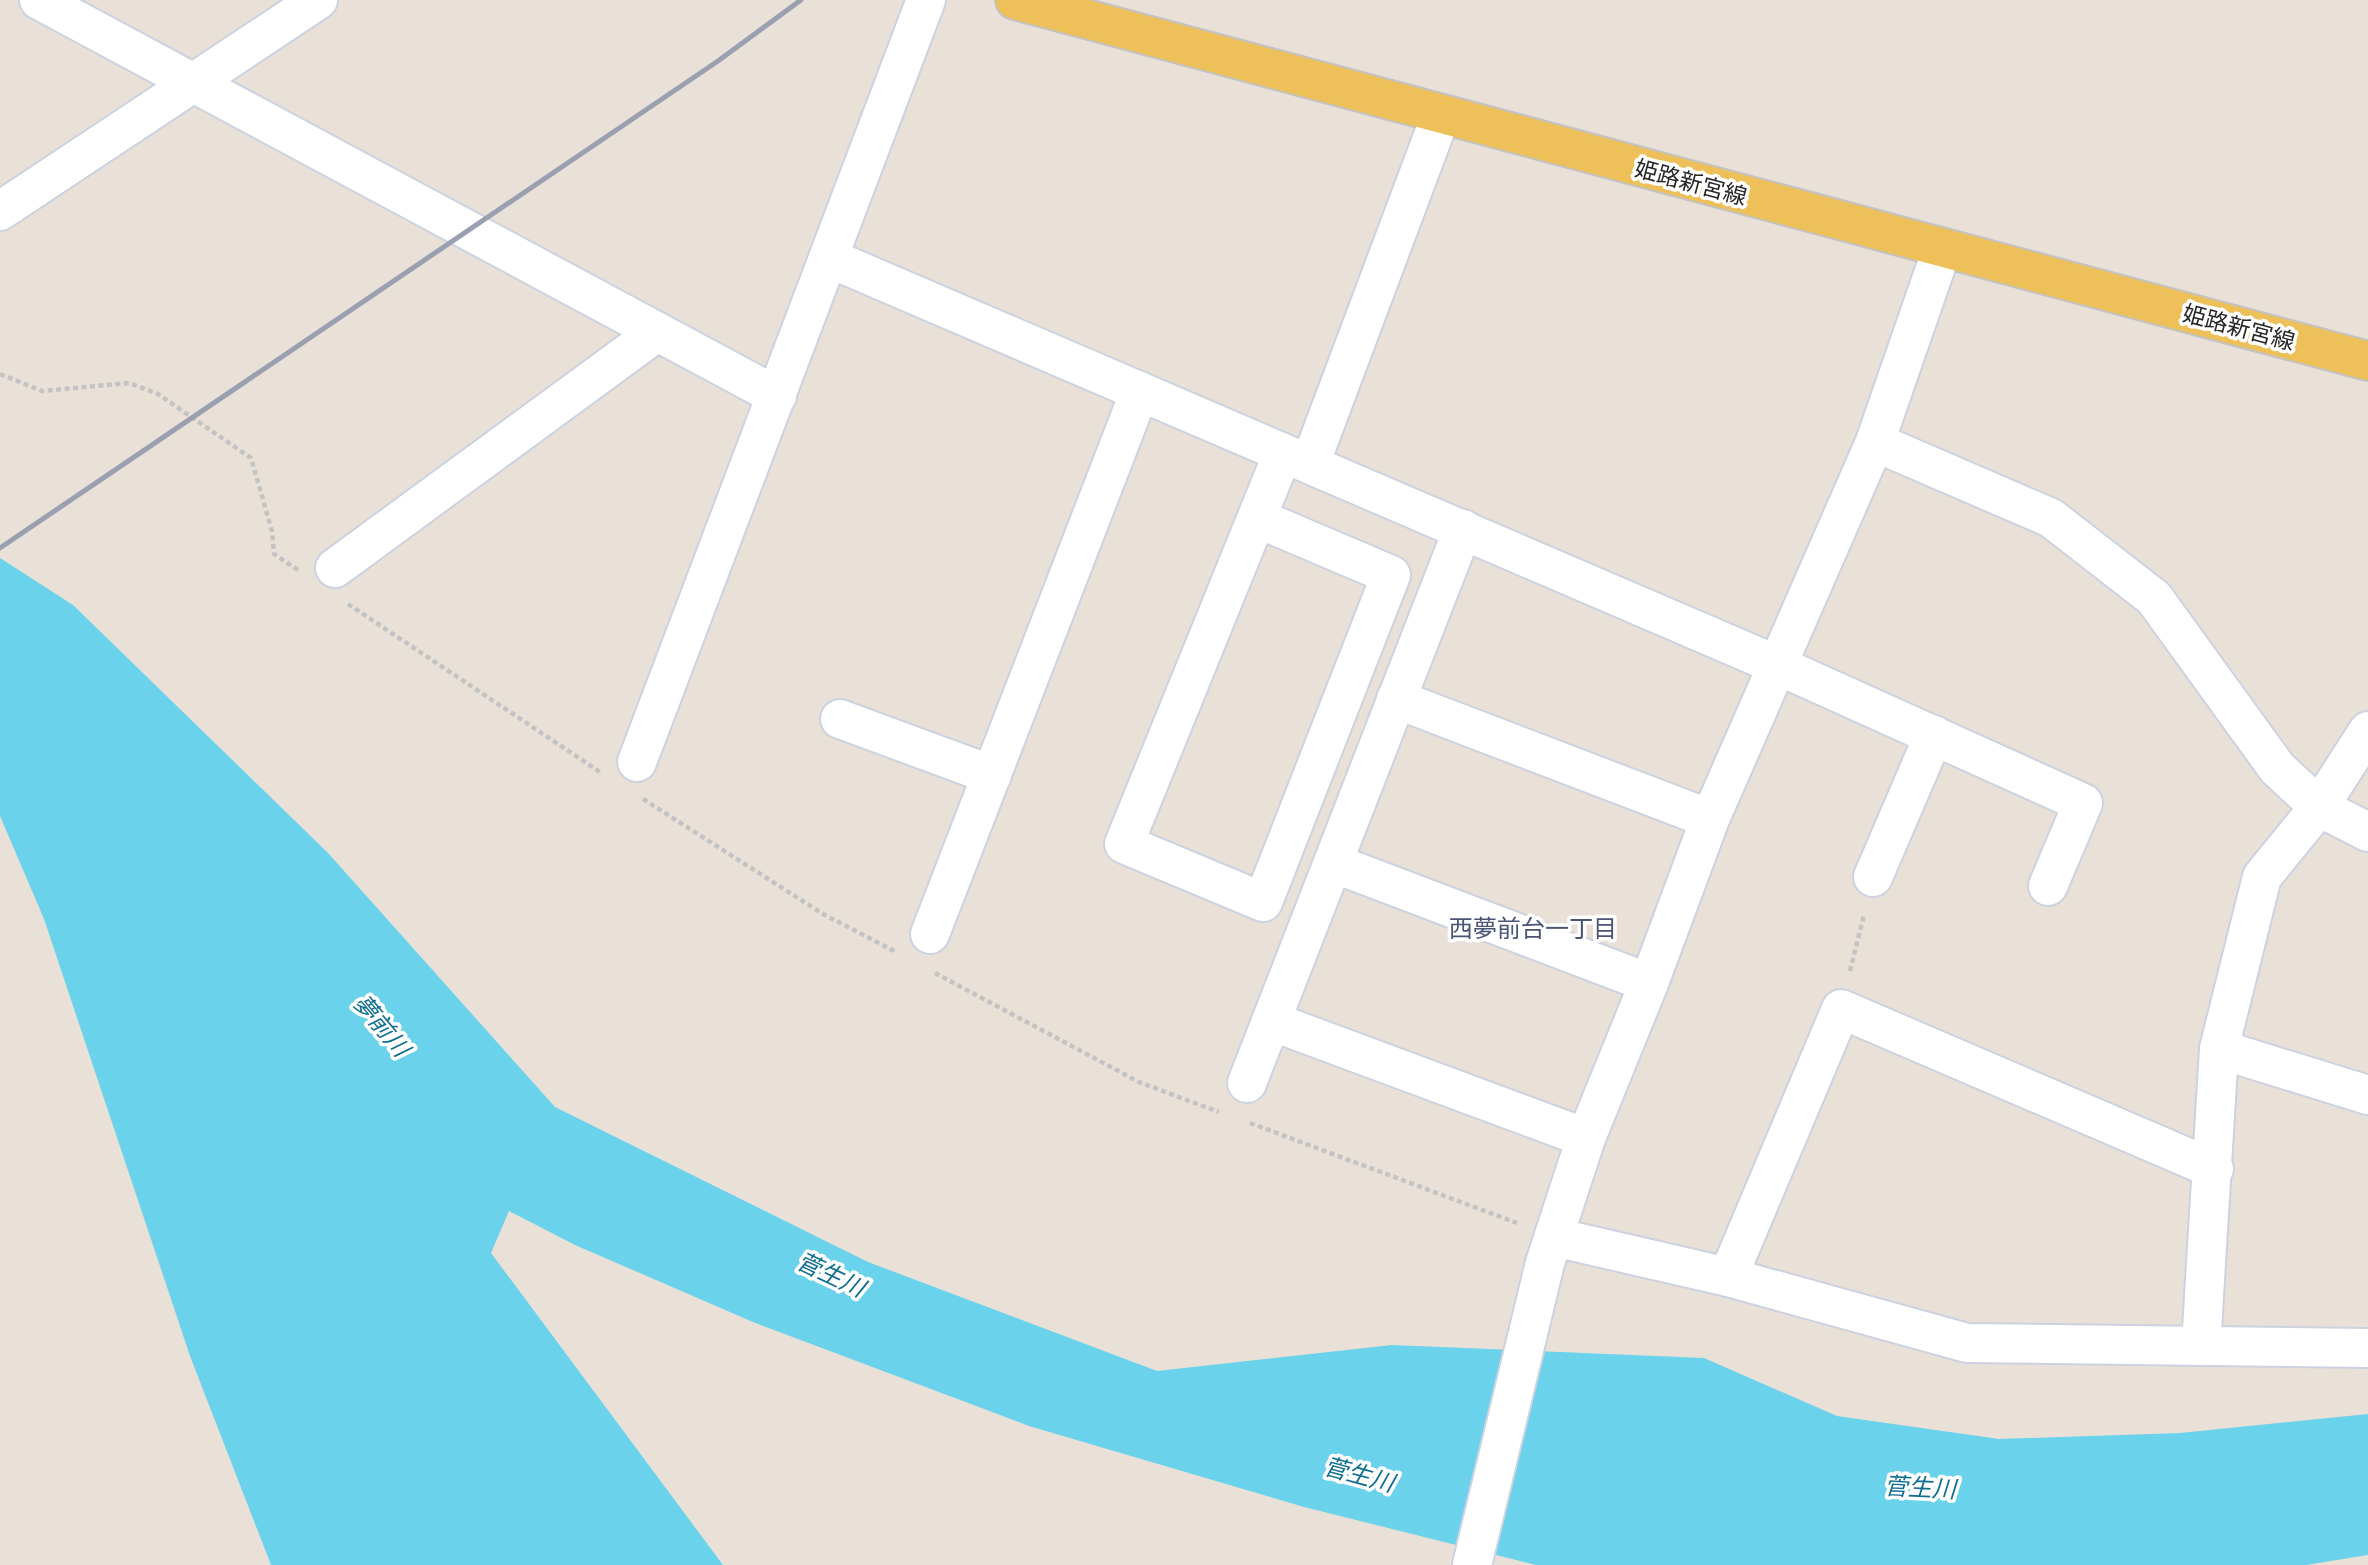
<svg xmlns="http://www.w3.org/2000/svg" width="2368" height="1565" viewBox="0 0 2368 1565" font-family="Quicksand,'Noto Sans JP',sans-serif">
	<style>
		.water { fill: #6bd2eb }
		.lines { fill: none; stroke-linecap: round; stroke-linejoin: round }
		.minor-casing { stroke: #cdd2e0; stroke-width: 42 }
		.major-casing { stroke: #c3c3c3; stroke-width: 42 }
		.path { stroke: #c3c3c3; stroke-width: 4.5; stroke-dasharray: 5 3.5; stroke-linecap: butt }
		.minor { stroke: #fff; stroke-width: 38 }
		.major { stroke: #edc05a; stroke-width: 38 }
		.rail { stroke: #9ba0b1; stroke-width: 5 }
		.labels { text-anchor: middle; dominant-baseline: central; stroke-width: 7; stroke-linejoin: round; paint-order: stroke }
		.street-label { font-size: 23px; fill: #272727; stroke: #fff }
		.neighbourhood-label { font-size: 24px; fill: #495476; stroke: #fff }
		.water-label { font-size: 24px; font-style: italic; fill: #106e92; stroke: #fff }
	</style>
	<rect width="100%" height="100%" fill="#e9e1d8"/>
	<path class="water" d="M0 558 73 605 328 853 555 1107 868 1262 1157 1371 1392 1345 1704 1358 1837 1416 1999 1439 2180 1433 2368 1414V1555L2306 1565H1536L1304 1507 1029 1426 753 1322 575 1245 509 1211 491 1253 723 1565H271L190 1356 44 919 0 816Z"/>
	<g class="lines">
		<g class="minor-casing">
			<g id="minor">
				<path d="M39 0 777 396"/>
				<path d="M0 211 318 0"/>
				<path d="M829 258 1777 665 2083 803 2048 886"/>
				<path d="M1875 442 2051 518 2154 598 2277 768 2319 807 2368 832"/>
				<path d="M1310 464 1441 115"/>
				<path d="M1257 518 1391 575 1263 902 1124 844 1283 453"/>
				<path d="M335 568 657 332"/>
				<path d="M1396 699 1710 819"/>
				<path d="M840 719 992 775"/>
				<path d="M637 762 926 0"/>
				<path d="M1333 863 1649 983"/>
				<path d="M1873 877 1934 735"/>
				<path d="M930 934 1140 391"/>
				<path d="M1271 1021 1586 1138"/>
				<path d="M2219 1049 2368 1095"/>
				<path d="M1247 1083 1463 529"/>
				<path d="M1554 1237 1728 1277 1967 1343 2368 1348"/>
				<path d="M1728 1277 1841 1009 2214 1169"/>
				<path d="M2201 1346 2219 1049 2262 877 2319 807 2368 731"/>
				<path d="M1472 1565 1545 1263 1586 1138 1649 983 1710 819 1875 442 1942 249"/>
			</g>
		</g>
		<g class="major-casing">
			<path id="major" d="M1015 0 2368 361"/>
		</g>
		<g class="path">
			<path d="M0 374 42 391 129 383 158 394 251 458 272 531 274 554 298 570"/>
			<path d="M348 604 600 772"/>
			<path d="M643 799 823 914 896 952"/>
			<path d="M1850 971 1864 915"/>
			<path d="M935 973 1139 1082 1219 1112"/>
			<path d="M1250 1123 1517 1223"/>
		</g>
		<use href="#minor" class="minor"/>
		<use href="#major" class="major"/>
		<path class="rail" d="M0 548 718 61 801 0"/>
	</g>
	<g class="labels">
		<g class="street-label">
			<text transform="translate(1691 182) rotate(15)">姫路新宮線</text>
			<text transform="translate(2239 327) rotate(15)">姫路新宮線</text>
		</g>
		<g class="neighbourhood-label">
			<text x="1533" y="928">西夢前台一丁目</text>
		</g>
		<g class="water-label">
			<text transform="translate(382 1025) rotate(50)">夢前川</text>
			<text transform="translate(831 1274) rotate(25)">菅生川</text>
			<text transform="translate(1359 1474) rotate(15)">菅生川</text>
			<text transform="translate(1920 1487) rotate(3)">菅生川</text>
		</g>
	</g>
</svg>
